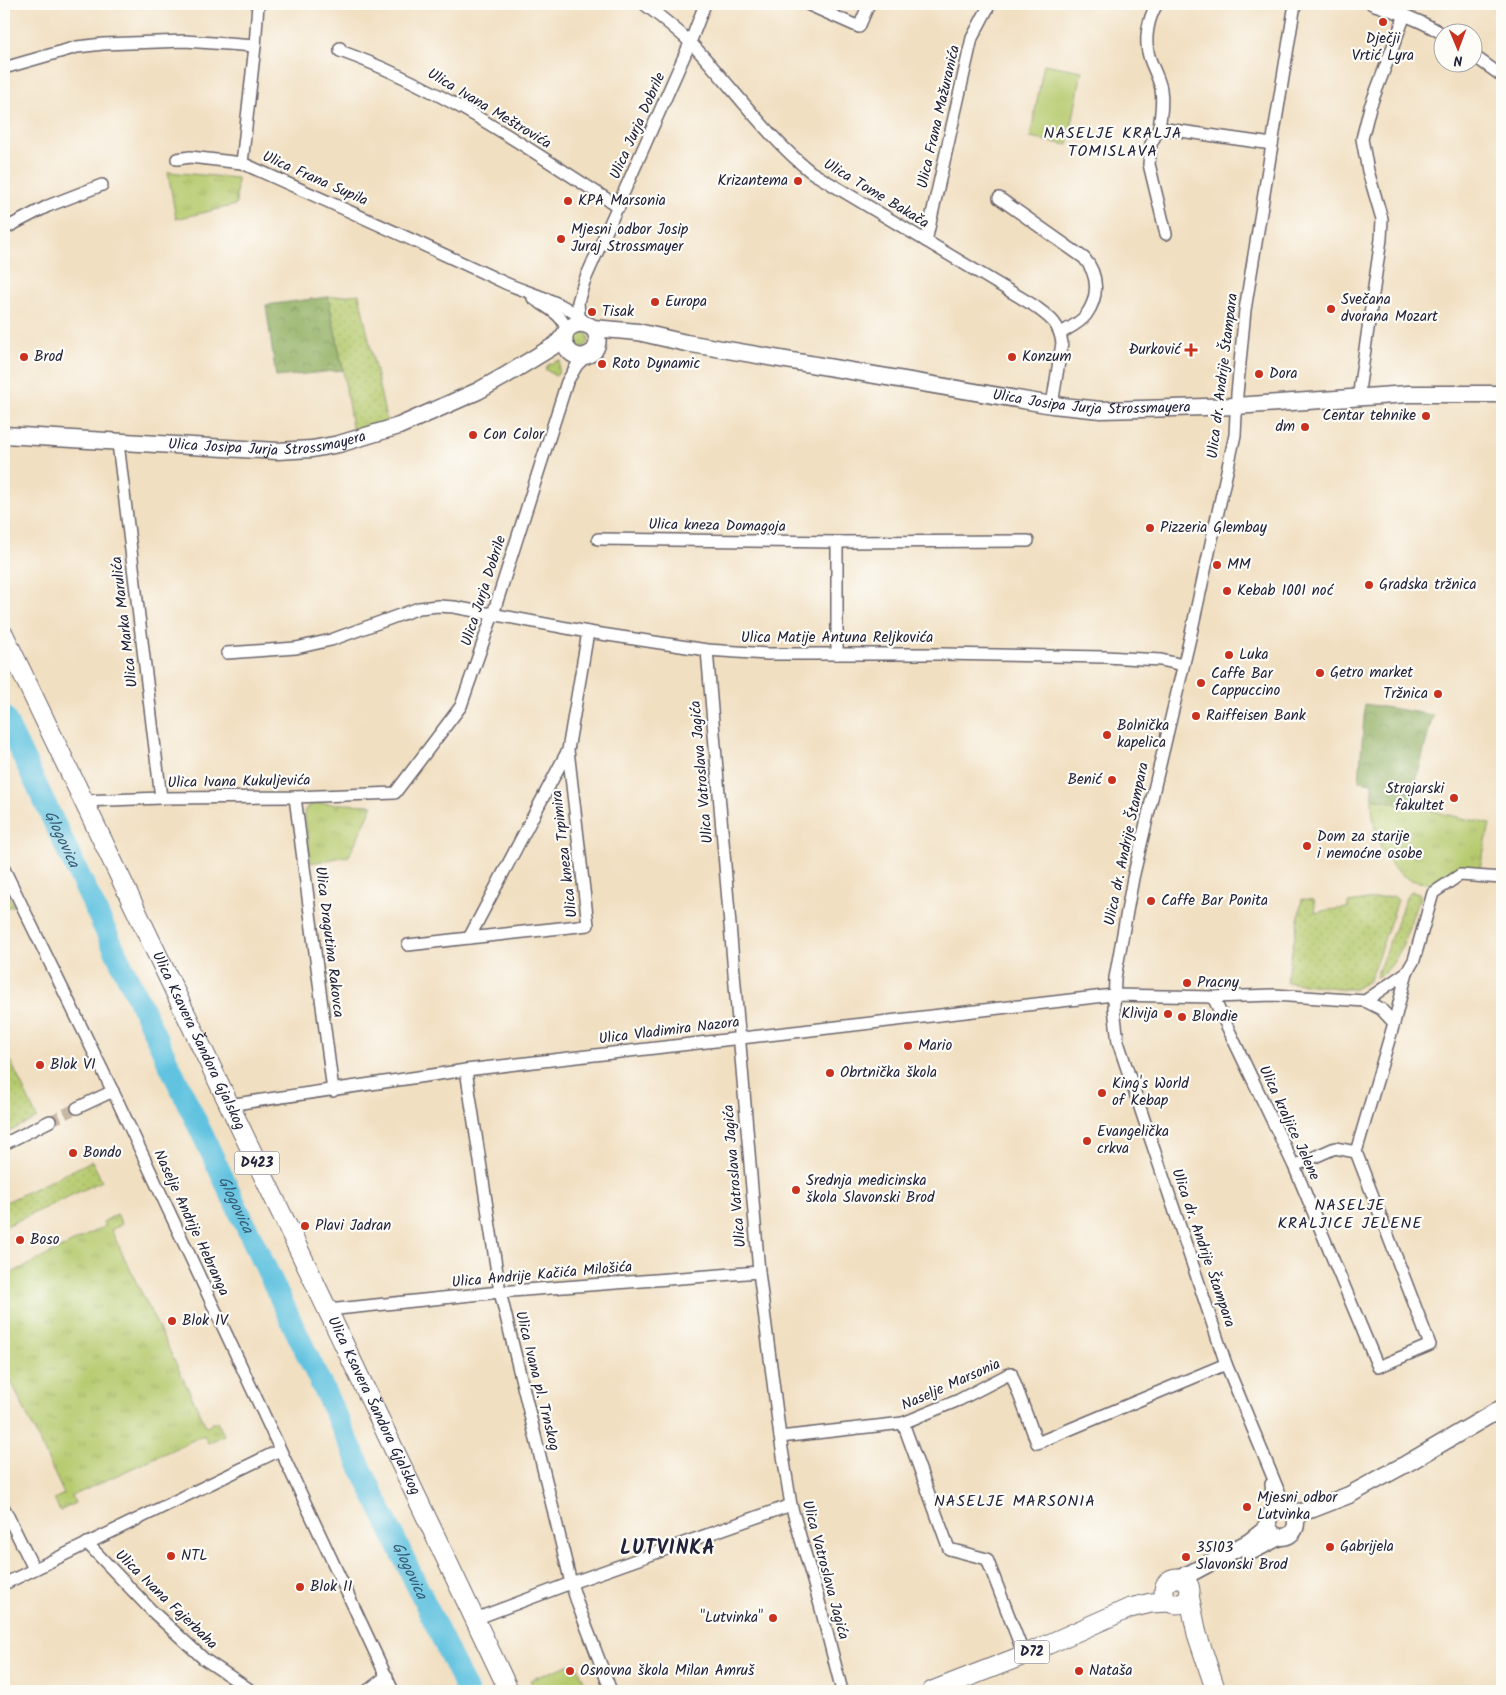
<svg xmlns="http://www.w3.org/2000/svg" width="1506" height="1695" viewBox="0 0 1506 1695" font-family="Kalam,sans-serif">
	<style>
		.grass { fill: url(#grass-dots); stroke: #6c7654 }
		.forest { fill: url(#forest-crowns); stroke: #59684e }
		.park { fill: url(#park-tufts); stroke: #6c7654 }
		.garden { fill: #b6ca6e; stroke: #6c7654 }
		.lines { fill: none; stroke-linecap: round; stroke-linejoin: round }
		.river { stroke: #62c3e0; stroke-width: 22 }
		.street-tunnel { stroke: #c8b9a6; stroke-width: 11; stroke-dasharray: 11 5.5; stroke-linecap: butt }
		.street-casing { stroke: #6a646a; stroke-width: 14 }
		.secondary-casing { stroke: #6a646a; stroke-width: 19 }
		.primary-casing { stroke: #6a646a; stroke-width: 21 }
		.street { stroke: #fff; stroke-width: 11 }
		.secondary { stroke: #fff; stroke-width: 16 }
		.primary { stroke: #fff; stroke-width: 19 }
		.poi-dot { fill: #c8321e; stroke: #fdfcf7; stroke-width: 2 }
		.labels { text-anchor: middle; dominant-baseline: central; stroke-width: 4.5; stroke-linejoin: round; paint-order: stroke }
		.shield { fill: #fdfcf7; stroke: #646373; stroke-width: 1 }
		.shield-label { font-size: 14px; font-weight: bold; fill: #22223b }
		.poi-label { font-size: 15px; fill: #22223b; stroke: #fdfcf7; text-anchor: start }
		.street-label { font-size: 15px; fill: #22223b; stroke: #fdfcf7 }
		.neighbourhood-label { font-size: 16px; letter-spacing: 1px; fill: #22223b; stroke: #fdfcf7 }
		.water-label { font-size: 16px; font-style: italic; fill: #385a75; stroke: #fdfcf7 }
		.district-label { font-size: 20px; font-weight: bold; letter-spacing: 1px; fill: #22223b; stroke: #fdfcf7 }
	</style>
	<defs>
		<pattern id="grass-dots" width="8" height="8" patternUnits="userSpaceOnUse" patternTransform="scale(1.25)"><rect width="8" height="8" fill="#b6ca6e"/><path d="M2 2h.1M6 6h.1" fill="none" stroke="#9cad60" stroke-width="1.8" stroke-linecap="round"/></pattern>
		<pattern id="forest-crowns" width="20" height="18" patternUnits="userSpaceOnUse" patternTransform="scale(1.25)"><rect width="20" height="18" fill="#90ae61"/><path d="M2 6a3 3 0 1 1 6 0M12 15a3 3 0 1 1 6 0" fill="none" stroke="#758d51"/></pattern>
		<pattern id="park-tufts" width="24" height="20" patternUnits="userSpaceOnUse" patternTransform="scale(1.25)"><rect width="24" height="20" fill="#b6ca6e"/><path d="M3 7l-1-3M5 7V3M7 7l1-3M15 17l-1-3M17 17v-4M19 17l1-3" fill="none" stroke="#9cad60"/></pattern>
	</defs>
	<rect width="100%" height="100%" fill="#fdfcf7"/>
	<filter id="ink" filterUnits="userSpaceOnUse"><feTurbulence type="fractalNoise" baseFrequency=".02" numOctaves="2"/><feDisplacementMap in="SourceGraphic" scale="10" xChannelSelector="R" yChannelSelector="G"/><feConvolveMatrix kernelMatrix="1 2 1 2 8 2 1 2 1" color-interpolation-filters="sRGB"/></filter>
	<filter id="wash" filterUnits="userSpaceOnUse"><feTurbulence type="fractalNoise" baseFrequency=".0096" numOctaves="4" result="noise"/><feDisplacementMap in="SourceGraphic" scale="20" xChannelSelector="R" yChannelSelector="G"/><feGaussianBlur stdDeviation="1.12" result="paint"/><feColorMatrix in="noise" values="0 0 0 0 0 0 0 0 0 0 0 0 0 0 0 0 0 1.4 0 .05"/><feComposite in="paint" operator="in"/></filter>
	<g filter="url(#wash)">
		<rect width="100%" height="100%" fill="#f1dfc1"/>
		<g class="grass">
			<path d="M359 294 387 423 353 434 343 370 328 297Z"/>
			<circle cx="581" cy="339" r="8"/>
			<path d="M560 360 558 374 555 376 545 369 548 365Z"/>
			<path d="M4 886 14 906 4 908Z"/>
			<path d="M1411 891 1419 893 1421 898C1419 903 1415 907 1414 912 1407 931 1398 970 1376 977L1407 895Z"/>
			<path d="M1393 896 1398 900 1370 980 1356 988 1346 989 1286 982 1302 899 1314 900 1316 913 1327 910 1348 908V903Z"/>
			<path d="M4 1049H5L37 1118 4 1134Z"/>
			<path d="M92 1161 102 1181 4 1227V1203Z"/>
		</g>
		<g class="forest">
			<path d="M328 297 343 370 276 377 266 305Z"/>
			<path d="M1365 704 1433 715 1410 805 1372 798V783L1359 781Z"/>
		</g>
		<g class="park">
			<path d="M168 172 237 178 236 205 176 219Z"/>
			<path d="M1372 798 1490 824 1479 872C1470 872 1460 871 1452 873 1443 875 1436 883 1427 883 1386 882 1371 832 1372 798Z"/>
			<path d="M316 803 373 805 349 856 311 863 304 812 307 807Z"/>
			<path d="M117 1214 122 1224 111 1230 198 1409 206 1426 217 1421 224 1435 208 1443 204 1435 72 1496 75 1503 60 1511 54 1499 64 1494 4 1366V1277L105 1226 103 1222Z"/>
		</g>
		<g class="garden">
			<path d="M1044 64 1082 71 1068 145 1030 138Z"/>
			<path d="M576 1662 588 1691H535L530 1680Z"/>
		</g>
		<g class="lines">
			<path class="river" id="s1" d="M4 717 467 1691"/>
		</g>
	</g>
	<g filter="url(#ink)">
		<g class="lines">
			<path class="street-tunnel" d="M50 1121 77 1108"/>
			<g class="street-casing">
				<g id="street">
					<path d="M258 4 255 46 242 163C329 202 416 241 503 282 531 295 564 300 587 324"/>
					<path d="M644 4C660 16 676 29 691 43 732 86 765 135 811 172L1033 305C1049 317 1059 322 1062 343L1052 405"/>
					<path d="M807 4 859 27 869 4"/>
					<path d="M1157 4C1148 19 1144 39 1149 56 1152 67 1159 78 1161 89 1163 102 1161 115 1159 128"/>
					<path d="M1372 4C1396 12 1422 20 1444 35"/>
					<path d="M340 48V51C441 87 529 149 619 207"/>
					<path d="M1474 56 1502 76"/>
					<path d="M4 68 77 47 103 44 185 41 255 46"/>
					<path d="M177 159 190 157 242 163"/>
					<path d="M999 198 1084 258C1099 275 1099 297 1086 315 1080 323 1069 328 1061 333"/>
					<path d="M4 229 48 206 102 185"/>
					<path d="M1166 234 1149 164 1151 144 1159 128 1272 144"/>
					<path d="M926 241 972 38 990 4"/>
					<path d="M533 298C545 307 565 315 566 331"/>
					<path d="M579 316 578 302 584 282 690 43 705 4"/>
					<path d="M1359 397 1360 384 1381 239 1382 219 1368 171 1362 139 1370 107 1405 15"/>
					<path d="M118 443 161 798"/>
					<path d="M598 539 837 542 1028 541"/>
					<path d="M837 542V654"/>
					<path d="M707 650 759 1272 780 1437 791 1505 820 1605 842 1691"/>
					<path d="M227 653 296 648 331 640 419 608 438 606 454 607 588 632 707 650 767 654H941L1105 657 1161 660 1183 665"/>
					<path d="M568 750 588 925 469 938 568 750 588 632"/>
					<path d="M295 797 333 1091"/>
					<path d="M83 801 161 798 295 797 395 793 461 706 493 614 567 382 577 365 586 356"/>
					<path d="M4 869 118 1102 393 1691"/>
					<path d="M408 945 469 938"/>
					<path d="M1213 997 1294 1166 1378 1367 1430 1345 1356 1152 1394 1023 1407 972"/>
					<path d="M1365 1001 1381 1009 1394 1023"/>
					<path d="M466 1070 500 1292 571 1583 578 1605 611 1691"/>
					<path d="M228 1105 466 1070 1113 995 1213 997 1274 995 1365 1001 1407 972 1414 960 1433 893 1460 875 1502 878"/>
					<path d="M77 1108 113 1091"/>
					<path d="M4 1144 50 1121"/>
					<path d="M1294 1166 1335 1148 1356 1152"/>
					<path d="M328 1310 500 1292 759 1272"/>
					<path d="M780 1437 903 1423"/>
					<path d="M4 1508 34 1569"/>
					<path d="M1286 1509 1226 1364 1118 1042 1114 1008 1115 978 1133 878 1190 638 1235 435 1237 394 1245 310 1295 4"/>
					<path d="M1270 1514 1273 1506 1271 1484"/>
					<path d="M87 1543 152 1611 204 1659 252 1691"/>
					<path d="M4 1584 280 1450"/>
					<path d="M475 1619 571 1583 791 1505"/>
					<path d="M1024 1655 987 1559 949 1549 903 1423 959 1400 1011 1373 1037 1443 1226 1364"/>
					<path d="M367 1691 387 1676"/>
				</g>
			</g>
			<g class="secondary-casing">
				<g id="secondary">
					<path id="s2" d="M593 328C599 336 599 343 594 351 571 370 552 334 574 325 581 322 587 324 593 328L638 332 686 343 1052 405 1101 410 1141 409 1236 406 1408 394H1502"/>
					<path id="s3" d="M4 435 277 451 312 449 339 444 399 426 478 391 503 377 557 344 565 334"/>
					<circle cx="1282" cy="1523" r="14"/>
					<path d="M1290 1511 1301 1512 1313 1509 1349 1495 1406 1464 1502 1408"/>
					<path d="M1250 1552 1279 1537"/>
					<path d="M1176 1578 1191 1573 1249 1542 1263 1531 1267 1525"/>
				</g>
			</g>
			<g class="primary-casing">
				<g id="primary">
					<path id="s4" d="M4 635C171 987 343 1338 509 1691"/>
					<circle cx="1177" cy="1591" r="13"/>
					<path d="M1189 1595 1197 1634 1216 1691"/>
					<path d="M932 1691 1024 1655 1130 1608 1151 1603 1170 1602"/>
				</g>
			</g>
			<use href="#street" class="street"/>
			<use href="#secondary" class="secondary"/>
			<use href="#primary" class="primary"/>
		</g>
	</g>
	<g class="poi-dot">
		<circle cx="1383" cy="22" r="5"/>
		<circle cx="798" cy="181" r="5"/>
		<circle cx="568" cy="201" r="5"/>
		<circle cx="561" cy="239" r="5"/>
		<circle cx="655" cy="302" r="5"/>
		<circle cx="1331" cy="309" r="5"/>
		<circle cx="592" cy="312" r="5"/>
		<path d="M1188.5 342.5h5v5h5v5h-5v5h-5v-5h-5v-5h5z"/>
		<circle cx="24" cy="357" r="5"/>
		<circle cx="1012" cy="357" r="5"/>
		<circle cx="602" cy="364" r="5"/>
		<circle cx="1259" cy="374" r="5"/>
		<circle cx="1426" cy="416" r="5"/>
		<circle cx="1305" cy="427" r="5"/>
		<circle cx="473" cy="435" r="5"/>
		<circle cx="1150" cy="528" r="5"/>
		<circle cx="1217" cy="565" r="5"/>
		<circle cx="1369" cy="585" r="5"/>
		<circle cx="1227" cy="591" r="5"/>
		<circle cx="1229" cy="655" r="5"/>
		<circle cx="1320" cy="673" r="5"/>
		<circle cx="1201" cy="683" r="5"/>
		<circle cx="1438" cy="694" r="5"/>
		<circle cx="1196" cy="716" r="5"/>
		<circle cx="1107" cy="735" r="5"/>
		<circle cx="1112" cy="780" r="5"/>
		<circle cx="1454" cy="798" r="5"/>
		<circle cx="1307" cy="846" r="5"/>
		<circle cx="1151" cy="901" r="5"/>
		<circle cx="1187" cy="983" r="5"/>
		<circle cx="1168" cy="1014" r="5"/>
		<circle cx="1182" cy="1017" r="5"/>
		<circle cx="908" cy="1046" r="5"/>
		<circle cx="40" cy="1065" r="5"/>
		<circle cx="830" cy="1073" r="5"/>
		<circle cx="1102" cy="1093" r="5"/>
		<circle cx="1087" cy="1141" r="5"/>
		<circle cx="73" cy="1153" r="5"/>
		<circle cx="796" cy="1190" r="5"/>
		<circle cx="305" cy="1226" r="5"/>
		<circle cx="20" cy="1240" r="5"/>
		<circle cx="172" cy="1321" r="5"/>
		<circle cx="1247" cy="1507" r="5"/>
		<circle cx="1330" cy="1547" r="5"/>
		<circle cx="171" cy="1556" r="5"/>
		<circle cx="1186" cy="1557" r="5"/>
		<circle cx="300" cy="1587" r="5"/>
		<circle cx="773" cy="1618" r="5"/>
		<circle cx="570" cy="1671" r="5"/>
		<circle cx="1079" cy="1671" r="5"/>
	</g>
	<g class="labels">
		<g class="shield">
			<rect x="234.5" y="1151.5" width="45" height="23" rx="4"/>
			<rect x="1014.5" y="1640.5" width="35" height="23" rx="4"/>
		</g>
		<g class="shield-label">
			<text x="257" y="1163">D423</text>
			<text x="1032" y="1652">D72</text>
		</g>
		<g class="poi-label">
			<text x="1383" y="39" text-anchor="middle">Dječji<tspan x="1383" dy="17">Vrtić Lyra</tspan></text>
			<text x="788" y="181" text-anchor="end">Krizantema</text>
			<text x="578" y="201">KPA Marsonia</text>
			<text x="571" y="230">Mjesni odbor Josip<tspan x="571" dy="17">Juraj Strossmayer</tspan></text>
			<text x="1341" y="300">Svečana<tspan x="1341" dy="17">dvorana Mozart</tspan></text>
			<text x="665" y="302">Europa</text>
			<text x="602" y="312">Tisak</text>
			<text x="1181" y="350" text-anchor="end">Đurković</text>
			<text x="34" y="357">Brod</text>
			<text x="1022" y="357">Konzum</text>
			<text x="612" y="364">Roto Dynamic</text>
			<text x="1269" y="374">Dora</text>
			<text x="1416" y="416" text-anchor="end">Centar tehnike</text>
			<text x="1295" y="427" text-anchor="end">dm</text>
			<text x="483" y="435">Con Color</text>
			<text x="1160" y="528">Pizzeria Glembay</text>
			<text x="1227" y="565">MM</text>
			<text x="1379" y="585">Gradska tržnica</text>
			<text x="1237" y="591">Kebab 1001 noć</text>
			<text x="1239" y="655">Luka</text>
			<text x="1330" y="673">Getro market</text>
			<text x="1211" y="674">Caffe Bar<tspan x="1211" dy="17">Cappuccino</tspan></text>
			<text x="1428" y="694" text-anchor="end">Tržnica</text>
			<text x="1206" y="716">Raiffeisen Bank</text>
			<text x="1117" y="726">Bolnička<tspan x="1117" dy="17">kapelica</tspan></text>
			<text x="1102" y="780" text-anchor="end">Benić</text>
			<text x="1444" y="789" text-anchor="end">Strojarski<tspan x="1444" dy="17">fakultet</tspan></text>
			<text x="1317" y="837">Dom za starije<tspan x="1317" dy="17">i nemoćne osobe</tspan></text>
			<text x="1161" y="901">Caffe Bar Ponita</text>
			<text x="1197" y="983">Pracny</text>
			<text x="1158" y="1014" text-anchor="end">Klivija</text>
			<text x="1192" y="1017">Blondie</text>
			<text x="918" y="1046">Mario</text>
			<text x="50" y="1065">Blok VI</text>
			<text x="840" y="1073">Obrtnička škola</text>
			<text x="1112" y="1084">King's World<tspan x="1112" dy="17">of Kebap</tspan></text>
			<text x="1097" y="1132">Evangelička<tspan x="1097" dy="17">crkva</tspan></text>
			<text x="83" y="1153">Bondo</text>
			<text x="806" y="1181">Srednja medicinska<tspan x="806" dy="17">škola Slavonski Brod</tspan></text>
			<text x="315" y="1226">Plavi Jadran</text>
			<text x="30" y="1240">Boso</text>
			<text x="182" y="1321">Blok IV</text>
			<text x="1257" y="1498">Mjesni odbor<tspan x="1257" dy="17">Lutvinka</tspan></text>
			<text x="1340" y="1547">Gabrijela</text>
			<text x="1196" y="1548">35103<tspan x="1196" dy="17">Slavonski Brod</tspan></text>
			<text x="181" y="1556">NTL</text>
			<text x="310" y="1587">Blok II</text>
			<text x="763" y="1618" text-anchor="end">"Lutvinka"</text>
			<text x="580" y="1671">Osnovna škola Milan Amruš</text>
			<text x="1089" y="1671">Nataša</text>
		</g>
		<g class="street-label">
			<text transform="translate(489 109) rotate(31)">Ulica Ivana Meštrovića</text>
			<text transform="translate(939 117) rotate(-77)">Ulica Frana Mažuranića</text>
			<text transform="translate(638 126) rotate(-66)">Ulica Jurja Dobrile</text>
			<text transform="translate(315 179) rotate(24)">Ulica Frana Supila</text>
			<text transform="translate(876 194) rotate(31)">Ulica Tome Bakača</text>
			<text transform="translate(1223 376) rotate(-83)">Ulica dr. Andrije Štampara</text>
			<text stroke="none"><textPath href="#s2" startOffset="609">Ulica Josipa Jurja Strossmayera</textPath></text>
			<text stroke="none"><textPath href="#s3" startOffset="264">Ulica Josipa Jurja Strossmayera</textPath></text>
			<text transform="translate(717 526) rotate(1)">Ulica kneza Domagoja</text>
			<text transform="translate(484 591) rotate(-72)">Ulica Jurja Dobrile</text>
			<text transform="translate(125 622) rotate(-97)">Ulica Marka Marulića</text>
			<text x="837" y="638">Ulica Matije Antuna Reljkovića</text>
			<text transform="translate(702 772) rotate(-95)">Ulica Vatroslava Jagića</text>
			<text transform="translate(239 782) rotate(-1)">Ulica Ivana Kukuljevića</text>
			<text transform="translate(1127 844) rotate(-78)">Ulica dr. Andrije Štampara</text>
			<text transform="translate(565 854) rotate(-97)">Ulica kneza Trpimira</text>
			<text transform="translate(329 942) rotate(83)">Ulica Dragutina Rakovca</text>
			<text transform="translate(669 1031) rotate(-7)">Ulica Vladimira Nazora</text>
			<text stroke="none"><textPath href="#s4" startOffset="450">Ulica Ksavera Šandora Gjalskog</textPath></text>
			<text transform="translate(1289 1123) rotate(65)">Ulica kraljice Jelene</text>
			<text transform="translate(735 1176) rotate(-95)">Ulica Vatroslava Jagića</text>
			<text transform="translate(191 1223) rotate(65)">Naselje Andrije Hebranga</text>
			<text transform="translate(1203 1248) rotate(71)">Ulica dr. Andrije Štampara</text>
			<text transform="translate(542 1275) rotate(-5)">Ulica Andrije Kačića Milošića</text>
			<text transform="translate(537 1381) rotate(76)">Ulica Ivana pl. Trnskog</text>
			<text transform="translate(951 1385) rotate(-24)">Naselje Marsonia</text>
			<text stroke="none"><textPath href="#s4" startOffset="855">Ulica Ksavera Šandora Gjalskog</textPath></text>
			<text transform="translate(825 1570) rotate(75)">Ulica Vatroslava Jagića</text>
			<text transform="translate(166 1600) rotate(44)">Ulica Ivana Fajerbaha</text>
		</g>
		<g class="neighbourhood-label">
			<text x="1113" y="133">NASELJE KRALJA<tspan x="1113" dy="18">TOMISLAVA</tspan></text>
			<text x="1350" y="1205">NASELJE<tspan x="1350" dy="18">KRALJICE JELENE</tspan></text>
			<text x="1015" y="1501">NASELJE MARSONIA</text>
		</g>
		<g class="water-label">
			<text stroke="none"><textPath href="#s1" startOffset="135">Glogovica</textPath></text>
			<text stroke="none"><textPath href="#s1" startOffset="540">Glogovica</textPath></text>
			<text stroke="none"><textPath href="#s1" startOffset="945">Glogovica</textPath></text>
		</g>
		<g class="district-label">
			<text x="668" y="1549">LUTVINKA</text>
		</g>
	</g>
	<rect width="1506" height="1695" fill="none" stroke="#fdfcf7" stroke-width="20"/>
	<g transform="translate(1458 48) rotate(179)"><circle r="24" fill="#fdfcf7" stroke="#a5a5ac"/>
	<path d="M0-4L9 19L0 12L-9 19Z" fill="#c8321e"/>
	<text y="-8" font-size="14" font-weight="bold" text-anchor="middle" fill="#22223b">N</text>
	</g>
</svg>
